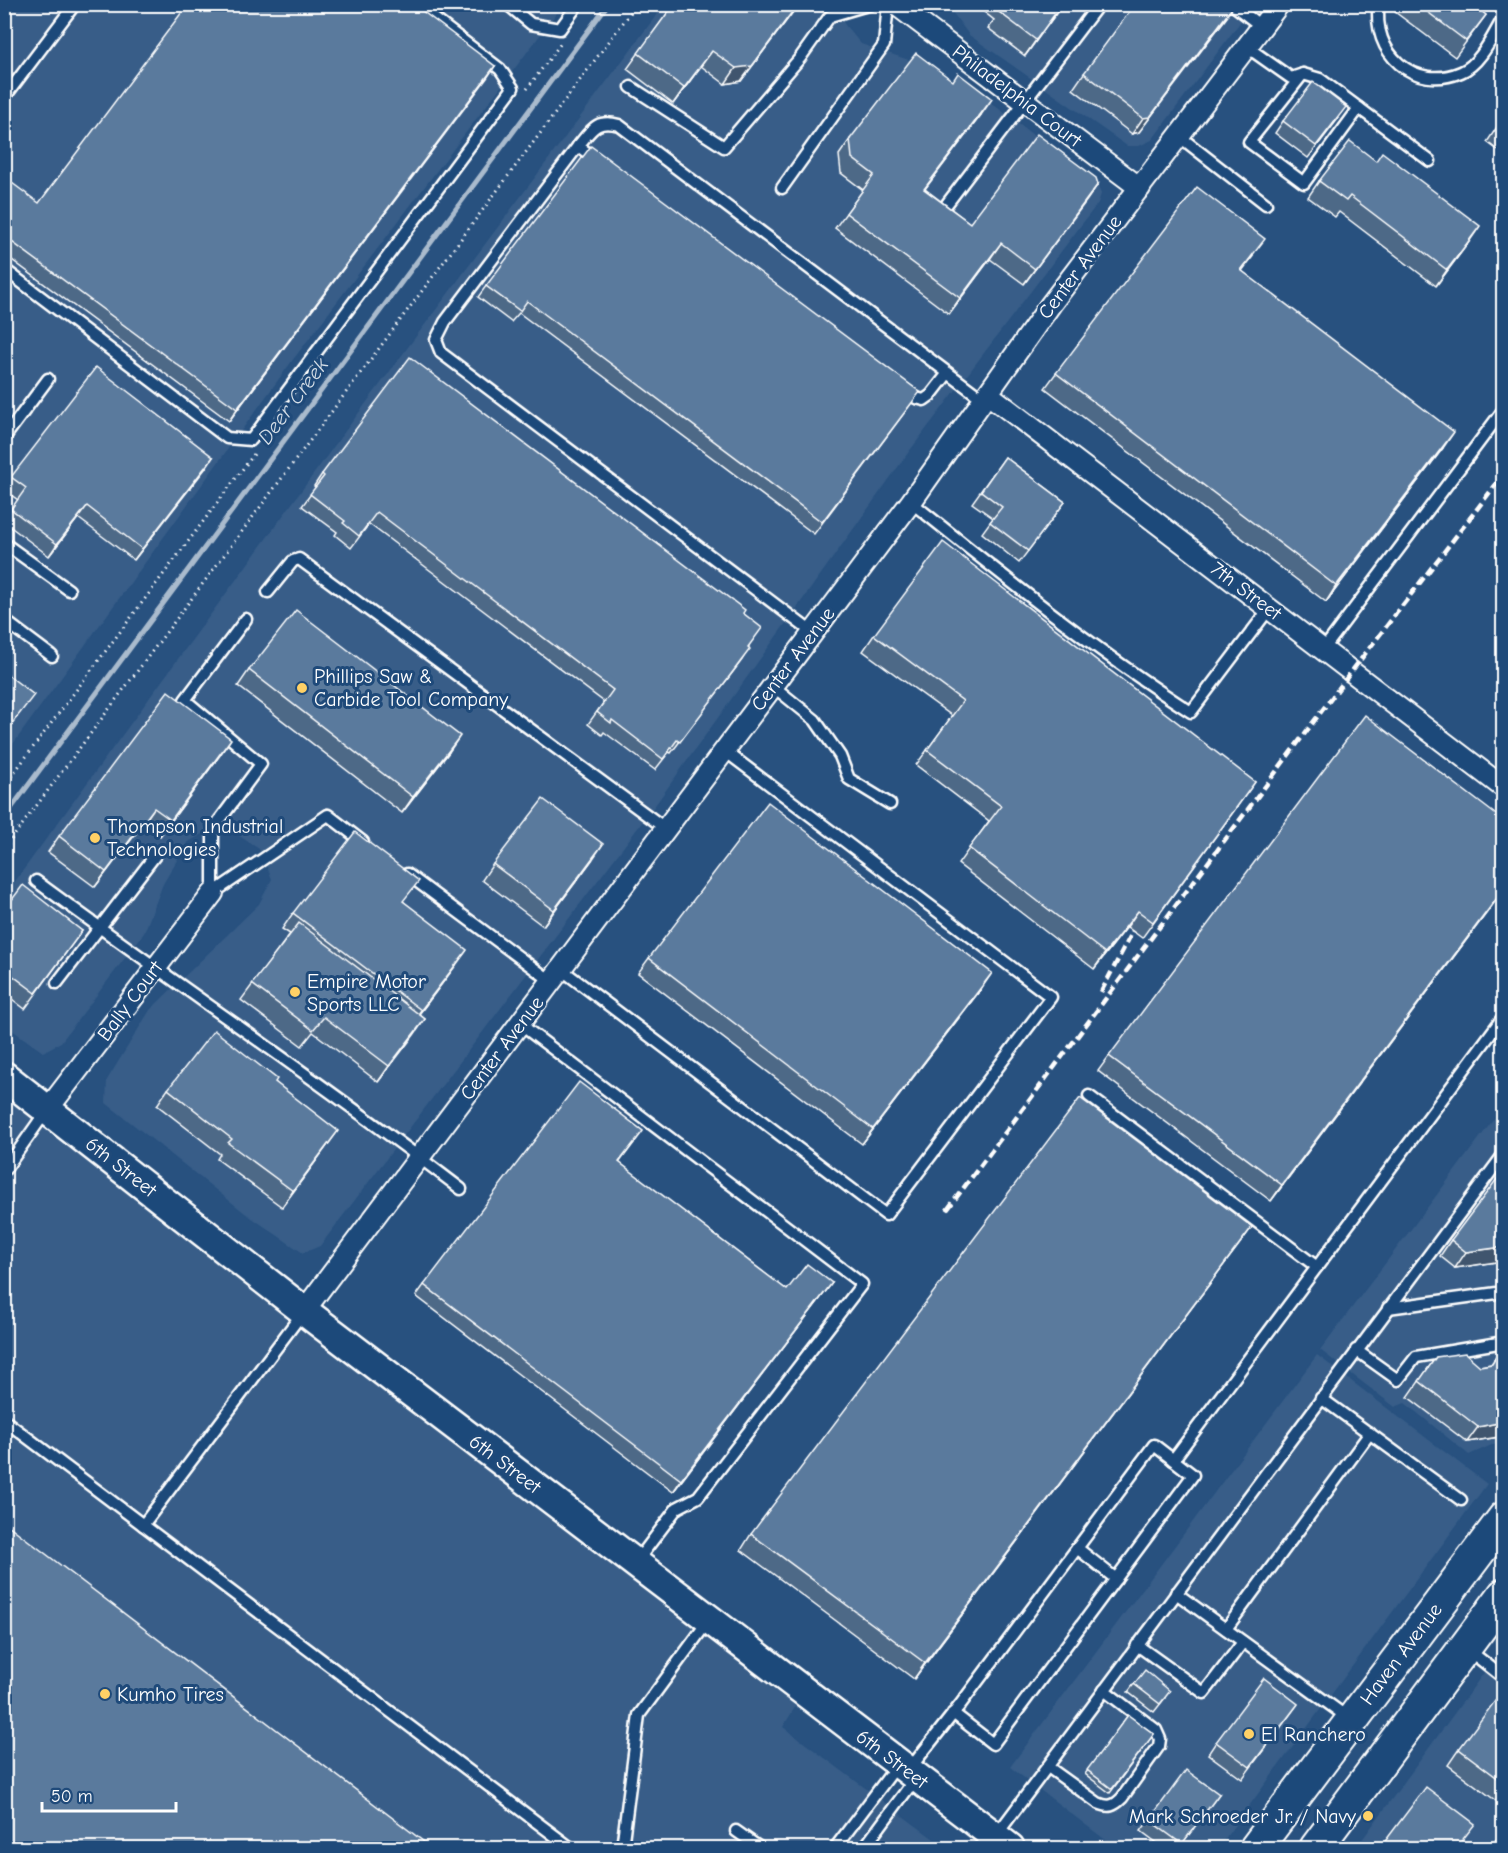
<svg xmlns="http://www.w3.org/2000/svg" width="1508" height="1853" viewBox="0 0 1508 1853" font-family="'Comic Neue',sans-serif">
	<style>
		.built { fill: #375d88 }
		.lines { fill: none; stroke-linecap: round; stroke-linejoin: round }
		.stream { stroke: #aabbcd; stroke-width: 5 }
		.lane-casing { stroke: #fff; stroke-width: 15 }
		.street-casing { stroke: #fff; stroke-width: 24 }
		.secondary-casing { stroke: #fff; stroke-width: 33 }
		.primary-casing { stroke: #fff; stroke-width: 36 }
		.path { stroke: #fff; stroke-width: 3; stroke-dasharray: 1.5 4.5; stroke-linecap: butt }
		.lane { stroke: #1f4a7a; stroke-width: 10 }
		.street { stroke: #1f4a7a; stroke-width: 20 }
		.secondary { stroke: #1f4a7a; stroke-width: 28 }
		.primary { stroke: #1f4a7a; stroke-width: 32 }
		.rail { stroke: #fff; stroke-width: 4.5; stroke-dasharray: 9 4.5; stroke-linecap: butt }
		.wall { fill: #4d6987; stroke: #fff; stroke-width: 1.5 }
		.shaded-wall { fill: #3f556e; stroke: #fff; stroke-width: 1.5 }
		.building { fill: #5a7a9d; stroke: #fff; stroke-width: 1.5 }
		.poi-dot { fill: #ffd166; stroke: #1f4a7a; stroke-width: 2 }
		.labels { text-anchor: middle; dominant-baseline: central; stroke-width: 6; stroke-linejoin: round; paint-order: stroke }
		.street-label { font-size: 20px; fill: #fff; stroke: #1f4a7a }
		.poi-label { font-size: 20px; fill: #fff; stroke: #1f4a7a; text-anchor: start }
		.water-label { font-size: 21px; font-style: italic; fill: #d4dde6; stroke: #1f4a7a }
	</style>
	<rect width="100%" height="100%" fill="#28517f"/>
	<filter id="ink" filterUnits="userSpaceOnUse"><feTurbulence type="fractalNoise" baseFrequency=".0167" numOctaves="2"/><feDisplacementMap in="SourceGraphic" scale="12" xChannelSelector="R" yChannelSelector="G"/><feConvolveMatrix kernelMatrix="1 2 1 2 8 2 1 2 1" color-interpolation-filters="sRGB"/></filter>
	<g filter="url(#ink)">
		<g class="built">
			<path d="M5 5H563L292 361 5 755Z"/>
			<path d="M664 5H835L845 25 861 44 909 60 990 102 1097 184 1101 194 1098 203 908 453 656 804 320 1246 303 1253 245 1213 106 1103 107 1080 150 1010 259 904 272 879 259 849 238 835 207 831 187 843 163 884 144 933 61 1042 43 1052 5 1025V895L340 438Z"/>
			<path d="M947 5H1253L1152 140 1139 146H1127L969 35Z"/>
			<path d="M4 1096 797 1704 783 1727 946 1848H5Z"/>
			<path d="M1503 1107V1440L1469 1455 1405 1403 1395 1407 1320 1350Z"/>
			<path d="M1317 1355 1487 1484 1218 1848H1116L1010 1767Z"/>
			<path d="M1499 1652 1504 1656 1503 1848H1356Z"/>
		</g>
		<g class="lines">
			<path class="stream" d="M4 818 608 4"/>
			<g class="lane-casing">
				<g id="lane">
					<path d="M507 4 531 24 560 29 578 4"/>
					<path d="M1232 4 1262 27"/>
					<path d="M1379 4C1371 53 1414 92 1461 72 1481 64 1493 35 1504 17"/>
					<path d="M1247 47 1291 78 1303 74 1320 79 1430 161"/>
					<path d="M1303 74 1249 142 1304 183 1359 108"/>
					<path d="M631 87 724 147 800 58 830 16 871 4"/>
					<path d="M4 98 75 4"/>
					<path d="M1179 136 1266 204"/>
					<path d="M578 146 445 322 436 340 441 353 813 633"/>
					<path d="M596 159 578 146C592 129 596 119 619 125L984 400"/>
					<path d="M782 188 884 45 888 4"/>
					<path d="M946 205 1099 4"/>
					<path d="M4 269 227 438 251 440 513 88 500 69 415 4"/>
					<path d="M904 389 916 398 924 400 931 395 948 373"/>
					<path d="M4 438 48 379"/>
					<path d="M911 502C1002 575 1093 649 1191 712L1269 609"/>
					<path d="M4 543 69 590"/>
					<path d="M268 592 293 561 299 559 666 829"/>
					<path d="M4 620 52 656"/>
					<path d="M1323 650 1504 409"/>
					<path d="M773 686 815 720 840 756 849 779 890 804"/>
					<path d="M407 874 551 981"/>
					<path d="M36 881C177 985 322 1082 461 1189"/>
					<path d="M213 893 328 815 363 842"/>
					<path d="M213 893V829L261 764 185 700 246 619"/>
					<path d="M561 969 886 1215 1051 997 725 751"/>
					<path d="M57 983 157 853"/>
					<path d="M520 1024 862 1284 698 1497 677 1508 637 1561"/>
					<path d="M1089 1096 1317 1267"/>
					<path d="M4 1171 47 1110"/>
					<path d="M1388 1308 1504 1292"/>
					<path d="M1356 1350 1398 1380 1416 1357 1504 1342"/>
					<path d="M1321 1398 1461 1500"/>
					<path d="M4 1420 571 1848"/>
					<path d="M1173 1460 1504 1016"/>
					<path d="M143 1525 304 1311"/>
					<path d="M1077 1548 1116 1579"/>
					<path d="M1176 1593 1351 1720"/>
					<path d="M1226 1629 1370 1433"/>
					<path d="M1137 1645 1204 1693 1243 1642"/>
					<path d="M1466 1648 1504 1678"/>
					<path d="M1048 1767 1098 1803C1109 1808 1114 1806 1122 1798L1159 1746 1160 1739 1156 1730 1104 1690"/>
					<path d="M908 1771 960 1705 1154 1445 1193 1475 993 1744 953 1713"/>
					<path d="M736 1831 760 1848"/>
					<path d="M995 1837 1504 1154"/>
					<path d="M622 1848 639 1715 709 1620"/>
					<path d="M835 1848 898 1764"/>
					<path d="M864 1848 915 1779"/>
					<path d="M1498 1848 1504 1841"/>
				</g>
			</g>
			<g class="street-casing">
				<g id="street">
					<path d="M895 4 1140 188"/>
					<path d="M988 394 1504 788"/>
					<path d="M48 1109 213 893"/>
					<path d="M304 1311 911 502 1051 304 1279 4"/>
				</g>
			</g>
			<g class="secondary-casing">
				<path id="secondary" d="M4 1076 304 1311 1010 1848"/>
			</g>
			<g class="primary-casing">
				<g id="primary">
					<path d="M1256 1848 1504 1518"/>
					<path d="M1316 1848 1504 1595"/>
				</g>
			</g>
			<g class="path">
				<path d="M527 89 561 43"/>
				<path d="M4 786 254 454"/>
				<path d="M4 849 637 4"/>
			</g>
			<use href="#lane" class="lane"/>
			<use href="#street" class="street"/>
			<use href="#secondary" class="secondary"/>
			<use href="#primary" class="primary"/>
			<g class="rail">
				<path d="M1101 992 1133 931"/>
				<path d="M947 1210 1351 672 1504 474"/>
			</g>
		</g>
		<g class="wall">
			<path d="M674 4H799L741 81 725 84 701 66 673 104 627 69Z"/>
			<path d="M974 4H1063L1025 56 988 28 994 20Z"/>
			<path d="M1399 4H1473L1486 15 1455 57 1395 12Z"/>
			<path d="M1227 17 1139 132 1132 134 1073 89 1084 73Z"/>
			<path d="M495 66 229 421 4 254V194L39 203Z"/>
			<path d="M953 81 981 115 925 189 970 223 1098 184 1024 284 990 259 949 314 835 228 863 190 841 173 839 155 850 139Z"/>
			<path d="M1503 83V94L1498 90Z"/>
			<path d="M1503 118V154L1487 142Z"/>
			<path d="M1338 119 1308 158 1275 133 1283 121Z"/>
			<path d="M1319 181 1469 242 1436 286 1339 212 1335 217 1308 197Z"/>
			<path d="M1254 255 1242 271 1443 448 1326 602 1045 388 1056 373Z"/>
			<path d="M486 286 911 404 814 534 519 313 511 322 478 297Z"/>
			<path d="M213 457 134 560 78 518 49 556 4 522V518L18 500 4 490V487L11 477Z"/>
			<path d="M1005 457 1065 502 1019 563 982 533 993 518 972 503Z"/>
			<path d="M322 474 743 613 749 647 742 660 671 753 669 752 655 770 604 732 602 735 588 724 604 702 369 524 351 548 335 535 337 532 302 506 316 487 314 486Z"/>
			<path d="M874 635 1255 782 1142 938 1127 927 1094 969 958 864 989 821 916 765 952 716 863 651Z"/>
			<path d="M249 670 449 752 402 813 238 686Z"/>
			<path d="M220 755 160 836 143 824 95 887 48 852 59 836Z"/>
			<path d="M592 860 543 926 482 880 493 864Z"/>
			<path d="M1503 891 1271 1201 1098 1071 1109 1056Z"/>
			<path d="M404 902 456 965 419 1014 425 1019 378 1082 313 1032 302 1046 241 1000 290 934 282 929 293 913Z"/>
			<path d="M4 910 82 931 25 1009 4 993Z"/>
			<path d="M649 958 981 989 862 1144 638 973Z"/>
			<path d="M275 1082 327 1146 282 1207 217 1159 220 1154 157 1105 168 1089Z"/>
			<path d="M643 1131 619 1163 787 1290 832 1283 673 1492 416 1296 424 1285Z"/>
			<path d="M1252 1227 914 1679 741 1550 751 1534Z"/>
			<path d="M1451 1240 1503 1261 1455 1268 1440 1256Z"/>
			<path d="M1502 1348 1499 1437 1467 1442 1408 1397 1436 1357 1480 1366 1491 1364Z"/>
			<path d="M1134 1684 1165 1698 1154 1712 1128 1692Z"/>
			<path d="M1503 1701V1806L1448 1765 1459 1749Z"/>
			<path d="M1298 1704 1242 1779 1208 1754 1216 1742Z"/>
			<path d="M1128 1715 1154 1734 1110 1793 1085 1774Z"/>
			<path d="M1219 1794 1179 1848H1164L1141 1831 1149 1820Z"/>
		</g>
		<g class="shaded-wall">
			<path d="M798 4H799L741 81 725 84 736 68Z"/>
			<path d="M1062 4H1063L1025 56 1036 40Z"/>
			<path d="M1235 4 1139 132 1132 134 1143 118Z"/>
			<path d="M712 51 701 66 673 104 684 88Z"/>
			<path d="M495 66 487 78 229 421 237 409Z"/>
			<path d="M992 99 981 115 913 204 924 189Z"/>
			<path d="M1098 184 1087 200 1024 284 1035 269Z"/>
			<path d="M1480 226 1469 242 1436 286 1447 270Z"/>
			<path d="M1001 243 990 259 949 314 960 298Z"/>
			<path d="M1454 432 1443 448 1326 602 1336 586Z"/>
			<path d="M213 457 205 469 134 560 142 549Z"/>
			<path d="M87 506 78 518 49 556 57 544Z"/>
			<path d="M460 736 449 752 402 813 413 797Z"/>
			<path d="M231 739 220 755 160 836 171 820Z"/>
			<path d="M154 808 143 824 95 887 106 872Z"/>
			<path d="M603 844 592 860 543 926 554 910Z"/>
			<path d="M1503 890V891L1271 1201 1282 1185Z"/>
			<path d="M1138 911 1127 927 1094 969 1105 953Z"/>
			<path d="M467 950 456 965 410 1026 421 1010Z"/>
			<path d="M992 973 981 989 862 1144 873 1129Z"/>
			<path d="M425 1019 414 1035 378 1082 389 1066Z"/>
			<path d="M338 1131 327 1146 282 1207 293 1191Z"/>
			<path d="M1252 1227 1241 1242 914 1679 925 1663Z"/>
			<path d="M1503 1247V1261L1455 1268 1466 1252Z"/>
			<path d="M832 1283 823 1295 673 1492 681 1480Z"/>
			<path d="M1503 1422V1431L1499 1437 1467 1442 1478 1427Z"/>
		</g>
		<g class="building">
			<path d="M188 4H413L495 66 237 409 4 236V194L12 183 39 203Z"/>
			<path d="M674 4H798L752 66 736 68 712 51 684 88 638 53Z"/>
			<path d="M1005 4H1062L1036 40 999 12Z"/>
			<path d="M1135 4H1235L1150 117 1143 118 1084 73Z"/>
			<path d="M1417 4H1473L1486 15 1466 41Z"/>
			<path d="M916 53 953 81 958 73 992 99 924 189 970 223 1037 134 1096 178 1098 184 1035 269 1001 243 960 298 846 213 874 175 852 158 850 139Z"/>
			<path d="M1313 82 1346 107 1316 146 1283 121Z"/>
			<path d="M1503 118V131L1498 126Z"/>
			<path d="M1350 141 1376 161 1382 152 1480 226 1447 270 1350 196 1346 201 1319 181Z"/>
			<path d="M591 146 920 392 822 522 527 301 520 311 486 286Z"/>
			<path d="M1197 187 1265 239 1241 270 1454 432 1336 586 1056 373Z"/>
			<path d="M410 357 745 610 743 613 762 628 748 647 750 649 680 742 677 740 663 759 612 720 611 723 597 712 613 690 377 512 359 536 343 523 345 521 310 494 324 476 322 474Z"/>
			<path d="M96 367 213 457 142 549 87 506 57 544 11 509 26 488 11 477Z"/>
			<path d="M1005 457 1065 502 1028 551 990 522 1002 507 981 491Z"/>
			<path d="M943 542 1255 782 1153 922 1138 911 1105 953 969 848 1001 806 927 750 963 701 874 635Z"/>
			<path d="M296 610 460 736 413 797 249 670Z"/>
			<path d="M4 672 34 695 4 734Z"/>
			<path d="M168 691 231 739 171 820 154 808 106 872 59 836Z"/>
			<path d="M1365 715 1503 820V890L1282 1185 1109 1056Z"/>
			<path d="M543 799 603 844 554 910 493 864Z"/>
			<path d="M768 802 992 973 873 1129 649 958Z"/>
			<path d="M355 832 419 881 403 901 467 950 421 1010 293 913Z"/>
			<path d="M23 885 82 931 36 993 4 969V910Z"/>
			<path d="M299 923 425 1019 389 1066 324 1017 313 1030 252 984Z"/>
			<path d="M214 1030 277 1079 275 1082 338 1131 293 1191 228 1143 232 1139 168 1089Z"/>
			<path d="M579 1082 643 1131 619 1162 787 1290 807 1264 832 1283 681 1480 424 1285Z"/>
			<path d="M1080 1098 1252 1227 925 1663 751 1534Z"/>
			<path d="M1503 1171V1247L1466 1252 1451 1240Z"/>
			<path d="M1502 1348H1503V1422L1478 1427 1419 1381 1436 1357 1465 1353 1480 1366 1492 1364Z"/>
			<path d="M4 1522 432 1848H4Z"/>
			<path d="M1145 1670 1170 1691 1160 1704 1134 1684Z"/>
			<path d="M1264 1678 1298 1704 1250 1767 1216 1742Z"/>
			<path d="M1498 1697 1503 1701V1782L1459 1749Z"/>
			<path d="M1128 1715 1154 1734 1112 1789 1087 1770Z"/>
			<path d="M1186 1770 1219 1794 1182 1844 1149 1820Z"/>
			<path d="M1426 1787 1475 1824 1456 1848H1380Z"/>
			<path d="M526 1843 533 1848H522Z"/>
		</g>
	</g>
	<g class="poi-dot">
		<circle cx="302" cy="688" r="6"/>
		<circle cx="95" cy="838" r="6"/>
		<circle cx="295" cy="992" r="6"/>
		<circle cx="105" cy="1694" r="6"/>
		<circle cx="1249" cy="1734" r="6"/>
		<circle cx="1368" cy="1816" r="6"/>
	</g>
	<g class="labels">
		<g class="street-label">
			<text transform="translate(1017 96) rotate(37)">Philadelphia Court</text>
			<text transform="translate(1080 267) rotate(-53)">Center Avenue</text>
			<text transform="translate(1246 591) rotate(37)">7th Street</text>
			<text transform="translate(793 659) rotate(-53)">Center Avenue</text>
			<text transform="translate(130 1001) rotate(-53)">Bally Court</text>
			<text transform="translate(502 1048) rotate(-53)">Center Avenue</text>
			<text transform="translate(121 1167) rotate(38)">6th Street</text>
			<text transform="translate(505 1464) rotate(37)">6th Street</text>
			<text transform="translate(1401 1654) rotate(-53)">Haven Avenue</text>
			<text transform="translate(892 1759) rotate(37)">6th Street</text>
		</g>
		<g class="poi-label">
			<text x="314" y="676">Phillips Saw &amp;<tspan x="314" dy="23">Carbide Tool Company</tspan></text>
			<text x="107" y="826">Thompson Industrial<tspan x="107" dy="23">Technologies</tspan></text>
			<text x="307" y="981">Empire Motor<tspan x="307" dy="23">Sports LLC</tspan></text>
			<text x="117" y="1694">Kumho Tires</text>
			<text x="1261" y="1734">El Ranchero</text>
			<text x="1356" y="1816" text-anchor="end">Mark Schroeder Jr. / Navy</text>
		</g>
		<g class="water-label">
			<text transform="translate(293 401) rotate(-53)">Deer Creek</text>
		</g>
	</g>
	<rect width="1508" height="1853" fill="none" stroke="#1f4a7a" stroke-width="24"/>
	<rect x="12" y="12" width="1484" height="1829" fill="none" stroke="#fff" stroke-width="2" filter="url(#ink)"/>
	<path d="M42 1802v9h134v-9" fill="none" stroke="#ffffff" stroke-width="3"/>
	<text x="51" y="1802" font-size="18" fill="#ffffff" stroke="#1f4a7a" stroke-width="4.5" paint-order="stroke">50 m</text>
</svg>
